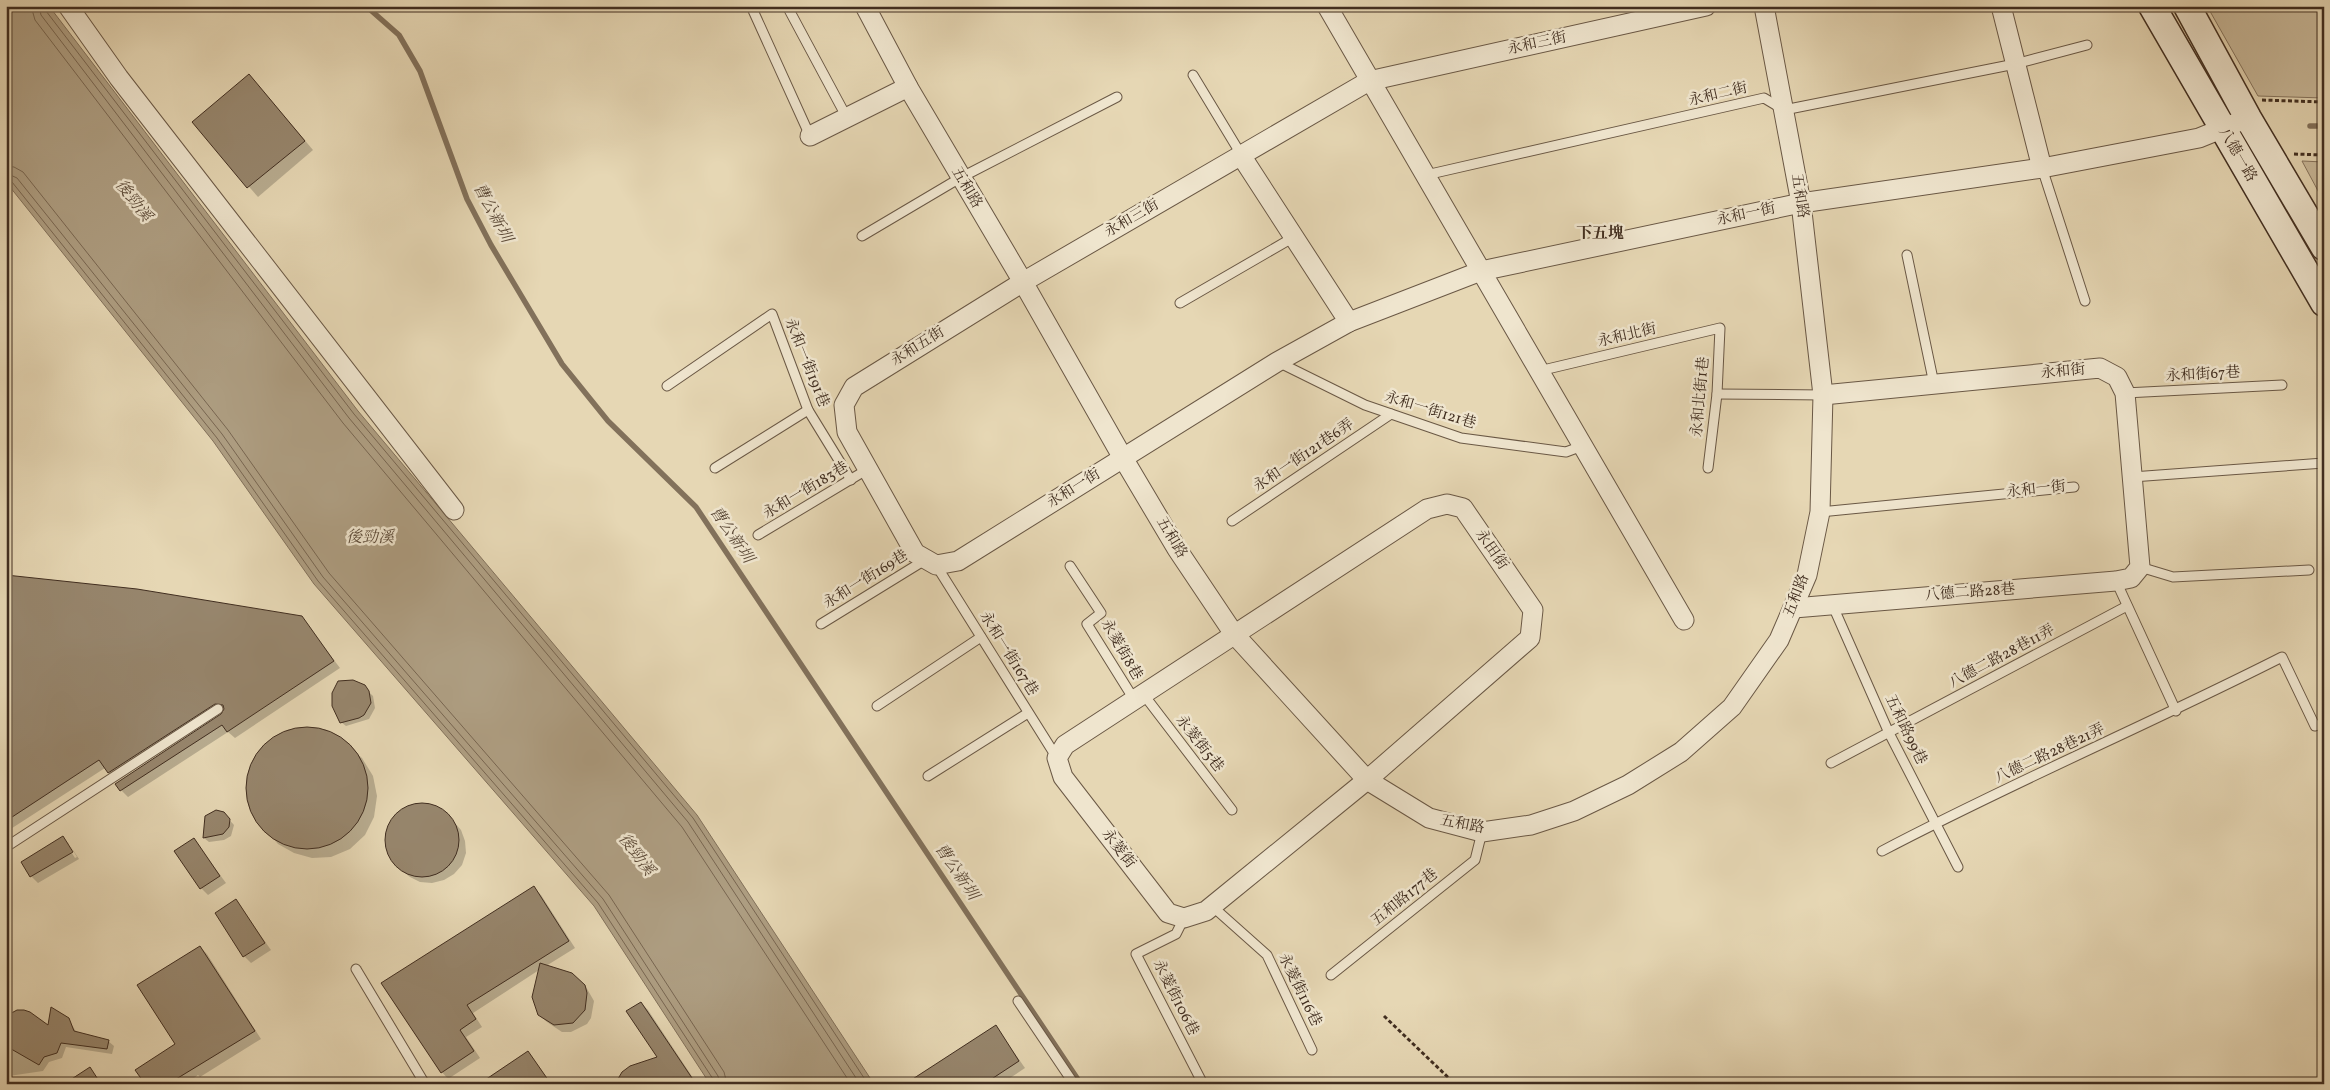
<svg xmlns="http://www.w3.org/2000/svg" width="2330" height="1090" viewBox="0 0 2330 1090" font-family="Vollkorn,'Noto Serif TC',serif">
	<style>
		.green { fill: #caba9b; stroke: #86745e }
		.water { fill: #ae9e82; stroke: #82715b }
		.shadow { fill: #0003 }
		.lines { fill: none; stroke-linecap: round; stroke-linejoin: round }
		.shore { stroke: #786651; stroke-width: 1 }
		.stream { stroke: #82715b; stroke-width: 5.5 }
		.building { fill: #97866d; stroke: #412e20 }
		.lane-casing { stroke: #6a5845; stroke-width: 11 }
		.street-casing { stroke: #6a5845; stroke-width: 21 }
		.secondary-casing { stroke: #412e20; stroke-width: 29 }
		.path { stroke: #412e20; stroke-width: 3; stroke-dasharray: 4 2.5; stroke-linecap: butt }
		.lane { stroke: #efe5ce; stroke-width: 9 }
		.street { stroke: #efe5ce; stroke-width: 19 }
		.secondary { stroke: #efe5ce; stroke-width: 26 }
		.labels { text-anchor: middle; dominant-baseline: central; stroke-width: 5; stroke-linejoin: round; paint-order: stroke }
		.street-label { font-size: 15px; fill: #412e20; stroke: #efe5ce }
		.water-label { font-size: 16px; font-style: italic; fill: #5c4a38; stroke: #efe5ce }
		.neighbourhood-label { font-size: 16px; font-weight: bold; fill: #412e20; stroke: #efe5ce }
	</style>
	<rect width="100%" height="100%" fill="#e6d7b4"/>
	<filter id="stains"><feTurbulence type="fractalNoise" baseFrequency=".004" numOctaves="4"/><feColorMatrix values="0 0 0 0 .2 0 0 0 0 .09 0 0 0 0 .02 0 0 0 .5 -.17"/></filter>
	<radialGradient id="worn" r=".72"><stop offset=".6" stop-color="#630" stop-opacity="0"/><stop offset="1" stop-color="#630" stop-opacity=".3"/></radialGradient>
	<g class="green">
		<path d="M2207 6H2324V98L2258 96Z"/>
		<path d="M2302 161 2324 162V202Z"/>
	</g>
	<path class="water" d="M6 6H49L358 411 697 815 874 1084H710L594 906 314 584 213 441 6 182Z"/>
	<g class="shadow">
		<path d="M258 85 313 150 258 197 193 122Z"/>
		<path d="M6 576 301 617 340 668 235 738 228 732 128 797 121 790 222 715 225 711 222 710 116 779 105 768 6 832Z"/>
		<path d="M359 683 373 696 375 708 369 719 346 726 341 722Z"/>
		<path d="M296 729H316L336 736 362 758 373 776 377 796 374 817 365 835 350 849 331 857 312 858 294 853 278 844 256 819 248 802 247 784 251 766 261 750 276 737Z"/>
		<path d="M424 804 436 806 446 813 461 830 465 841 466 853 462 865 454 874 444 880 432 883 420 882 410 877 401 870 388 852 386 840 387 829 393 818 401 810 412 805Z"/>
		<path d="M223 813 234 825 231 836 224 840 209 842 204 838Z"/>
		<path d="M63 838 69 844H66L75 858 77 857 69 844 79 859 38 883 31 876Z"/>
		<path d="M194 840 226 883 208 895 201 888Z"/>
		<path d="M534 888 541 895 575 948 546 966 578 979 586 987 594 1001 591 1018 587 1024 571 1032H562L547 1022 539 1015 533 997 539 970 473 1013 482 1027 466 1037 480 1058 448 1079 442 1072 382 983Z"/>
		<path d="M236 901 271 950 251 963 244 956Z"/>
		<path d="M200 947 207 954 261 1039 200 1077 198 1075 186 1084H146L177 1045Z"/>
		<path d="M641 1003 648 1010 697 1084H619L659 1058Z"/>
		<path d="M6 1018 49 1028 68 1019 77 1033 108 1041 114 1046 112 1054 66 1047 62 1058 49 1062 43 1071 9 1076 6 1074Z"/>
		<path d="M996 1027 1025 1068 1001 1084H907Z"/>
		<path d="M528 1052 551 1084H481Z"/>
	</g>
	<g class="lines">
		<g class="shore">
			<path d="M31 6 35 20 343 423 682 827 851 1084"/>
			<path d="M39 6 41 15 349 418 688 822 860 1084"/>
			<path d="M45 6 46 11 354 414 693 818 868 1084"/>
			<path d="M6 166 14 167 23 172 228 430 329 573 609 895 724 1072 727 1084"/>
			<path d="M6 173 17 178 222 434 323 577 603 899 718 1076 720 1084"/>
			<path d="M6 179 12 182 217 438 318 581 598 903 713 1079 714 1084"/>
		</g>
		<g class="stream">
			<path d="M366 6 399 35 420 71 467 199 491 245 562 364 608 421 696 507 1081 1084"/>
			<path d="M2310 126H2324"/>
		</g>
	</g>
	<g class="building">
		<path d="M249 74 305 141 247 188 192 122Z"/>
		<path d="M6 575 137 589 302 616 334 661 227 732 222 725 120 791 115 784 221 714 224 709 223 705 215 704 108 773 99 760 6 821Z"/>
		<path d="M353 680 365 685 369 691 371 703 364 715 359 718 340 723 332 706V693L338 681Z"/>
		<circle cx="307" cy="788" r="61"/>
		<circle cx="422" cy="840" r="37"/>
		<path d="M216 810 224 812 230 819 229 827 223 834 203 838 205 816Z"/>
		<path d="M63 836 73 852 30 877 21 862Z"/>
		<path d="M194 838 220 876 200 889 174 851Z"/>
		<path d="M534 886 569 941 467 1005 476 1019 460 1030 474 1051 441 1073 381 983Z"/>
		<path d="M236 899 265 943 243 957 215 913Z"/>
		<path d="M200 946 255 1031 168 1084H145L135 1070 175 1044 137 985Z"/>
		<path d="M540 963 572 973 585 985 587 993 585 1010 573 1023 554 1025 538 1015 532 997Z"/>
		<path d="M641 1002 696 1084H615L622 1072 630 1066 657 1057 626 1011Z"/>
		<path d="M51 1007 69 1018 74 1031 109 1040 107 1049 61 1043 57 1053 44 1057 39 1065 6 1046V1016L17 1010H24L30 1012 48 1025Z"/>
		<path d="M996 1025 1019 1061 984 1084H905Z"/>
		<path d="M528 1051 551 1084H479Z"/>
		<path d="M90 1067 101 1084H64Z"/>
	</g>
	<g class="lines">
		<g class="lane-casing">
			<g id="lane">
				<path d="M751 6 810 136"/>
				<path d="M787 6 846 116"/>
				<path d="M1193 75 1242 156"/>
				<path d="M2042 168 2085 301"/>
				<path d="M1426 175 1764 98 1784 110 2015 64 2087 45"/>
				<path d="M862 236 960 178 1117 97"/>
				<path d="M1907 255 1934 384"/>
				<path d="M1180 303 1294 237"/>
				<path d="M1278 362 1365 405 1461 438 1566 452 1582 446"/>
				<path d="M1539 371 1720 328 1717 394 1708 468"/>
				<path d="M667 386 772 314 808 410 851 480"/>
				<path d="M2125 393 2282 385"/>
				<path d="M1717 394 1823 395"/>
				<path d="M715 468 808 410"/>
				<path d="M2132 477 2324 463"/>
				<path d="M1820 512 2074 487"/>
				<path d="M1232 521 1391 414"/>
				<path d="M758 535 868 469"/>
				<path d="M936 565 1057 758"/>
				<path d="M1070 566 1101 613 1087 624 1135 701"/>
				<path d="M2140 567 2173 577 2309 570"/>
				<path d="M2116 581 2176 711"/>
				<path d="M1832 604 1889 733 1958 867"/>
				<path d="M821 624 925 560"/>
				<path d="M1144 695 1232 810"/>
				<path d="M877 706 981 637"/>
				<path d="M1831 763 2127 606"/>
				<path d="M928 776 1028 713"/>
				<path d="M6 847 218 709"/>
				<path d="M1882 851C2013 782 2150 724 2282 657L2315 726 2324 723"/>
				<path d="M1212 906 1267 955 1312 1050"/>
				<path d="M1184 918 1176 934 1136 954 1203 1084"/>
				<path d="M356 969 425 1084"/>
				<path d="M1331 975 1475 860 1482 832"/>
				<path d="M1018 1001 1074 1084"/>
			</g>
		</g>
		<g class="street-casing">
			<g id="street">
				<path d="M68 6 119 78 454 510"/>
				<path d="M865 6 908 87 1023 282 1123 458 1177 549 1234 634 1367 780 1429 818 1482 832 1531 825 1574 811 1628 785 1681 752 1732 707 1779 640 1807 575 1820 512 1823 395 1801 203 1764 6"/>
				<path d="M1327 6 1684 620"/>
				<path d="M1706 6 1369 81 1023 282 854 387 844 405 847 432 915 553 936 565 958 561 1277 362 1349 322 1481 271 1801 203 2042 168 2199 138 2248 118"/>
				<path d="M2001 6 2042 168"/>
				<path d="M810 136 908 87"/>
				<path d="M1242 157 1349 322"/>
				<path d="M1447 504 1463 508 1533 610 1530 638 1367 780 1206 911 1184 918 1168 913 1063 777 1057 758 1065 745 1427 509Z"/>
				<path d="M1794 608 2116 581 2131 578 2140 567 2125 393 2117 377 2100 368 1823 395"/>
			</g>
		</g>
		<g class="secondary-casing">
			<g id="secondary">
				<path d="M2152 6 2324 303"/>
				<path d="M2187 6 2248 118 2324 247"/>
			</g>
		</g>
		<g class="path">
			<path d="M2262 100 2324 102"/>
			<path d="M2294 154 2324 155"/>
			<path d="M1384 1016 1455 1084"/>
		</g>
		<use href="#lane" class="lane"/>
		<use href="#street" class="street"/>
		<use href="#secondary" class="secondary"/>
	</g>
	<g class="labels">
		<g class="street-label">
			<text transform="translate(1537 44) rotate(-12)">永和三街</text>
			<text transform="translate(1718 95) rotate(-13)">永和二街</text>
			<text transform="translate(2237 155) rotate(60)">八德一路</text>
			<text transform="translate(966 188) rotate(59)">五和路</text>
			<text transform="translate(1799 196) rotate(81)">五和路</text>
			<text transform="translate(1746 215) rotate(-12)">永和一街</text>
			<text transform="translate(1132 219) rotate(-30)">永和三街</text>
			<text transform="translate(1627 336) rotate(-13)">永和北街</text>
			<text transform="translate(918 347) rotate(-32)">永和五街</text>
			<text transform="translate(806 363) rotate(68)">永和一街191巷</text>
			<text transform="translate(2063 372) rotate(-5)">永和街</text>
			<text transform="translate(2203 375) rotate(-3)">永和街67巷</text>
			<text transform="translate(1701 397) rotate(-85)">永和北街1巷</text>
			<text transform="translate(1430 411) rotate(17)">永和一街121巷</text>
			<text transform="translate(1304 456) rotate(-34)">永和一街121巷6弄</text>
			<text transform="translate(1074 489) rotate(-32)">永和一街</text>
			<text transform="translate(2036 490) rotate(-6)">永和一街</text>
			<text transform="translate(806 491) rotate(-31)">永和一街183巷</text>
			<text transform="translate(1171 538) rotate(59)">五和路</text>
			<text transform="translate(1491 550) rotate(55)">永田街</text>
			<text transform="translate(866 580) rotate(-32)">永和一街169巷</text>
			<text transform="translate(1970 593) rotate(-4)">八德二路28巷</text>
			<text transform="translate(1797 596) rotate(-69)">五和路</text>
			<text transform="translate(1121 650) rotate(60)">永菱街8巷</text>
			<text transform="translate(1008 654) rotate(58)">永和一街167巷</text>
			<text transform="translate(2002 657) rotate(-28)">八德二路28巷11弄</text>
			<text transform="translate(1905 730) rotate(64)">五和路99巷</text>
			<text transform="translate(1199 744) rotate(52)">永菱街5巷</text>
			<text transform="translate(2050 754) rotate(-25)">八德二路28巷21弄</text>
			<text transform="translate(1462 825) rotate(11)">五和路</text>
			<text transform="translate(1118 849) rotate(52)">永菱街</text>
			<text transform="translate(1405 898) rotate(-39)">五和路177巷</text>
			<text transform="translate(1299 990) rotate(64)">永菱街116巷</text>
			<text transform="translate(1175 998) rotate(63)">永菱街106巷</text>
		</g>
		<g class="water-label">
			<text transform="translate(133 201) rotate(52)">後勁溪</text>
			<text transform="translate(492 213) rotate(62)">曹公新圳</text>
			<text transform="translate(731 535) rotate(56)">曹公新圳</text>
			<text x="370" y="538">後勁溪</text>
			<text transform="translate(636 855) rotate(53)">後勁溪</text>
			<text transform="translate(956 872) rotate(56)">曹公新圳</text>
		</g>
		<g class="neighbourhood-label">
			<text x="1600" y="234">下五塊</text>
		</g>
	</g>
	<rect width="2330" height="1090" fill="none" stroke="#e6d7b4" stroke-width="25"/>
	<rect x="8" y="8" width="2315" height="1075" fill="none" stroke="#412e20" stroke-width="2.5"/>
	<rect x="12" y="12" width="2305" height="1065" fill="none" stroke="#412e20"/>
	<rect width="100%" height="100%" filter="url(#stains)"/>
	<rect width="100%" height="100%" fill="url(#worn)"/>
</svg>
